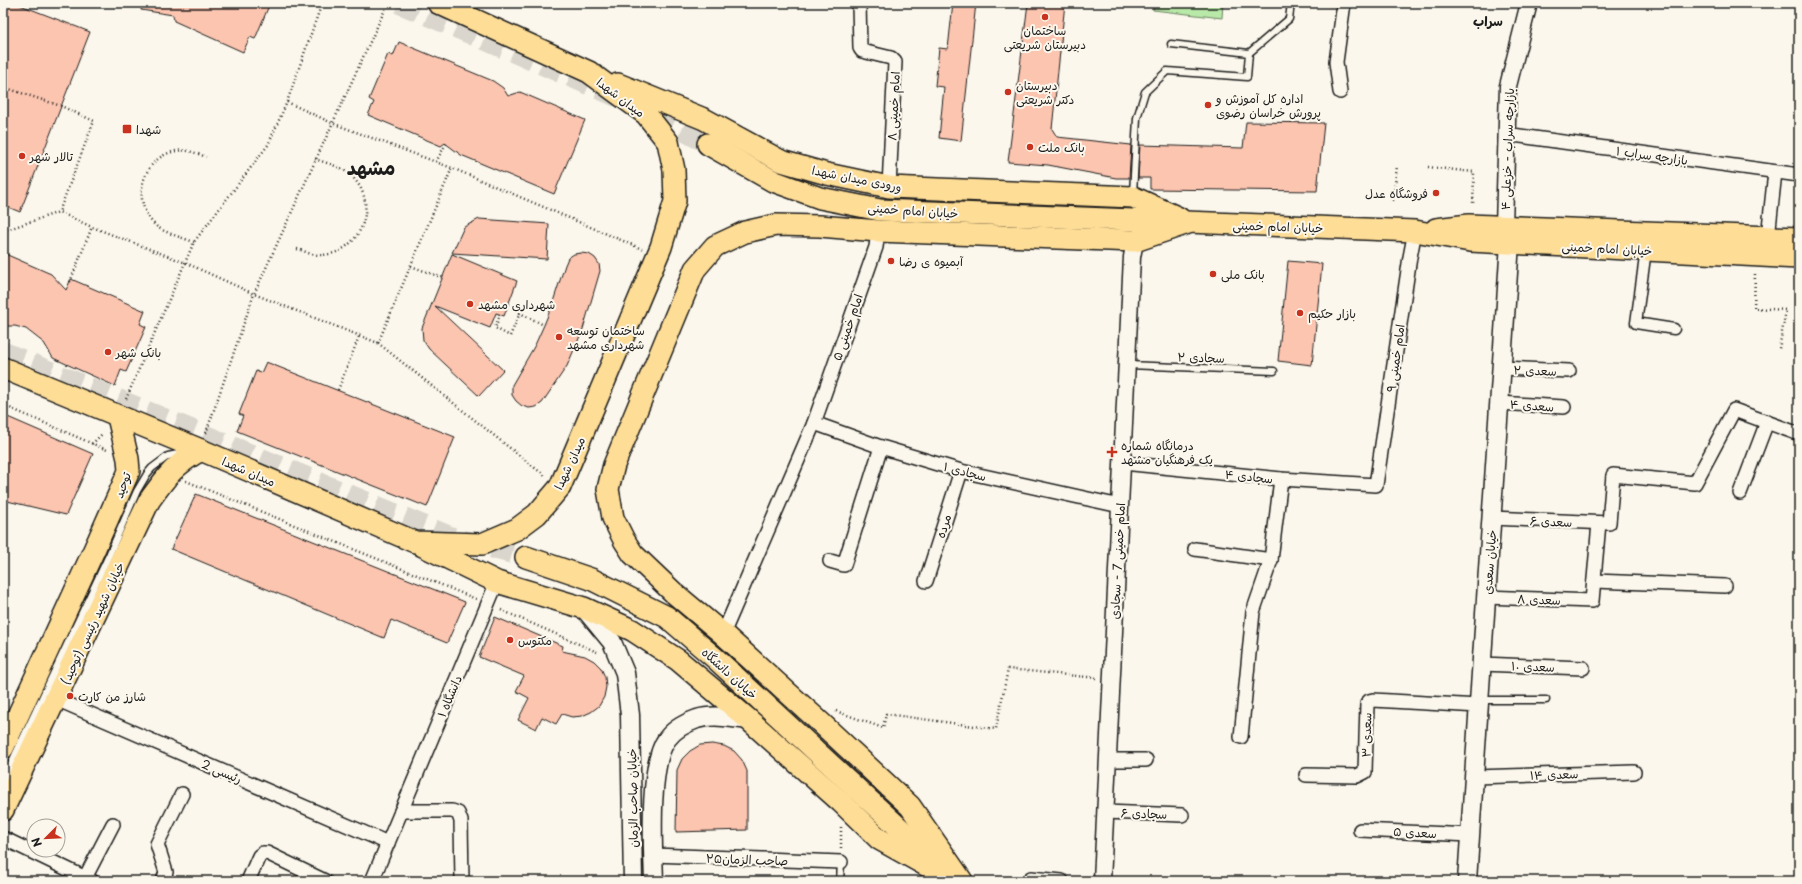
<svg xmlns="http://www.w3.org/2000/svg" width="1802" height="884" viewBox="0 0 1802 884" font-family="'Playpen Sans','Playpen Sans Arabic',sans-serif">
	<style>
		.green { fill: #b9e9a8; stroke: #6a8262 }
		.building { fill: #fcc5b0; stroke: #1c1c1c }
		.lines { fill: none; stroke-linecap: round; stroke-linejoin: round }
		.primary-tunnel { stroke: #dad6cd; stroke-width: 21; stroke-dasharray: 21 10; stroke-linecap: butt }
		.service-casing { stroke: #1c1c1c; stroke-width: 9 }
		.pedestrian-casing { stroke: #1c1c1c; stroke-width: 13 }
		.minor-casing { stroke: #1c1c1c; stroke-width: 16 }
		.tertiary-casing { stroke: #1c1c1c; stroke-width: 19 }
		.secondary-casing { stroke: #1c1c1c; stroke-width: 21 }
		.primary-casing { stroke: #1c1c1c; stroke-width: 24 }
		.path { stroke: #1c1c1c; stroke-width: 2.5; stroke-dasharray: 1 3; stroke-linecap: butt }
		.service { stroke: #fbf7ec; stroke-width: 6 }
		.pedestrian { stroke: #fbf7ec; stroke-width: 10 }
		.minor { stroke: #fbf7ec; stroke-width: 13 }
		.tertiary { stroke: #fbf7ec; stroke-width: 16 }
		.secondary { stroke: #fbf7ec; stroke-width: 18 }
		.primary { stroke: #fedd96; stroke-width: 21 }
		.poi-dot { fill: #c8321e; stroke: #fbf7ec; stroke-width: 1.5 }
		.labels { text-anchor: middle; dominant-baseline: central; stroke-width: 4; stroke-linejoin: round; paint-order: stroke }
		.poi-label { font-size: 12px; fill: #1c1c1c; stroke: #fbf7ec; text-anchor: start }
		.street-label { font-size: 12px; fill: #1c1c1c; stroke: #fbf7ec }
		.neighbourhood-label { font-size: 13px; font-weight: bold; fill: #1c1c1c; stroke: #fbf7ec }
		.town-label { font-size: 20px; font-weight: bold; fill: #1c1c1c; stroke: #fbf7ec }
	</style>
	<rect width="100%" height="100%" fill="#fbf7ec"/>
	<filter id="ink" filterUnits="userSpaceOnUse"><feTurbulence type="fractalNoise" baseFrequency=".025" numOctaves="2"/><feDisplacementMap in="SourceGraphic" scale="8" xChannelSelector="R" yChannelSelector="G"/><feConvolveMatrix kernelMatrix="1 2 1 2 8 2 1 2 1" color-interpolation-filters="sRGB"/></filter>
	<g filter="url(#ink)">
		<path class="green" d="M1154 3H1223L1222 18 1153 10Z"/>
		<g class="building">
			<path d="M3 3H15L90 32 20 212 3 205Z"/>
			<path d="M142 3H270L255 39 250 37 243 52 174 21 173 15 141 10Z"/>
			<path d="M953 3H976L961 141 939 138 944 87 935 86 939 48 948 49Z"/>
			<path d="M1028 3H1065L1052 129 1057 137 1131 145 1129 178H1116L1048 165 1008 162Z"/>
			<path d="M399 42 493 81 503 88 508 96 520 92 585 120 554 194 461 155 445 143 441 146 368 115 374 102 369 99 388 54 393 56Z"/>
			<path d="M1246 122 1324 123 1317 191 1150 189V178H1138L1140 145 1243 148Z"/>
			<path d="M479 219 549 224 547 259 452 253 464 227Z"/>
			<path d="M3 253 51 274 66 290 71 279 145 311 140 324 146 327 126 372 121 370 115 386 53 358 44 343 26 329 15 326H3Z"/>
			<path d="M581 253 589 254 595 258 599 264 600 271 583 329 567 366 542 403 536 407 529 408 522 406 516 401 512 395V385L535 345 544 325 551 308 565 265 568 258 574 254Z"/>
			<path d="M452 254 517 281 504 316 496 313 490 328 435 306 503 370 479 396 429 349 423 340 422 328Z"/>
			<path d="M1288 261 1322 264 1312 365 1278 361Z"/>
			<path d="M266 362 455 437 427 507 237 431 243 416 239 414 256 371 261 373Z"/>
			<path d="M3 415 93 454 66 515 3 500Z"/>
			<path d="M196 494 465 602 447 643 391 620 384 638 171 549Z"/>
			<path d="M495 617 563 646 562 651 585 656 594 661 601 668 605 677 606 687 604 697 599 706 591 712 582 716 572 717 562 714 556 724 542 717 536 729 518 720 529 698 516 691 524 676 479 657Z"/>
			<path d="M712 744 724 746 734 751 742 760 747 771V830L676 832 677 770 682 759 690 751 700 745Z"/>
		</g>
		<g class="lines">
			<g class="primary-tunnel">
				<path d="M399 3 641 107 708 144"/>
				<path d="M3 352 456 539 526 557"/>
			</g>
			<g class="service-casing">
				<g id="service">
					<path d="M1249 53 1289 19 1291 3"/>
					<path d="M1133 194 1137 118 1145 92 1167 71 1247 77 1249 53 1171 44"/>
					<path d="M1128 365 1274 371"/>
					<path d="M1480 700H1546"/>
					<path d="M3 781 109 555 137 491 147 474 152 468 168 456 183 453"/>
					<path d="M840 881 841 862"/>
				</g>
			</g>
			<g class="pedestrian-casing">
				<path id="pedestrian" d="M1646 250 1636 323 1674 329"/>
			</g>
			<g class="minor-casing">
				<g id="minor">
					<path d="M859 3 860 48 862 51 891 58 895 62 889 187"/>
					<path d="M1340 92 1336 62 1344 3"/>
					<path d="M1506 134 1799 175"/>
					<path d="M1768 237 1775 172"/>
					<path d="M1502 368 1569 371"/>
					<path d="M1500 403 1564 407"/>
					<path d="M814 423 881 447 961 471 1120 506"/>
					<path d="M1123 463 1281 479 1376 485 1410 257 1415 231"/>
					<path d="M1740 493 1767 422"/>
					<path d="M1492 518 1609 523 1613 475 1695 483 1734 410 1799 434"/>
					<path d="M1195 549 1271 560"/>
					<path d="M830 561 844 565 881 447"/>
					<path d="M926 581 961 471"/>
					<path d="M1594 581 1725 586"/>
					<path d="M1486 597 1592 601 1599 523"/>
					<path d="M723 634 814 423 876 247 878 231"/>
					<path d="M1482 664 1583 668"/>
					<path d="M56 699 388 843"/>
					<path d="M1241 737 1253 612 1271 560 1281 479"/>
					<path d="M1107 760H1146"/>
					<path d="M1306 775 1357 776 1365 772 1367 704 1369 701 1373 700 1479 706"/>
					<path d="M1474 777 1634 772"/>
					<path d="M401 811H452L458 813 461 821 462 881"/>
					<path d="M1105 812 1182 815"/>
					<path d="M1360 830 1471 835"/>
					<path d="M3 838 92 881"/>
					<path d="M653 855 841 862"/>
					<path d="M85 878 113 824"/>
					<path d="M1031 878 1062 881"/>
					<path d="M163 881 166 872 157 844 182 794"/>
					<path d="M248 881 259 856 263 853H267L325 881"/>
					<path d="M372 881 497 582"/>
				</g>
			</g>
			<g class="tertiary-casing">
				<g id="tertiary">
					<path d="M1504 226 1508 86 1529 3"/>
					<path d="M1102 881 1132 257 1135 241"/>
				</g>
			</g>
			<g class="secondary-casing">
				<g id="secondary">
					<path d="M584 608 612 642 625 673 630 715 633 881"/>
					<path d="M654 881C653 848 648 764 667 739 674 729 686 723 697 719 713 714 733 718 749 720"/>
					<path d="M1467 881 1510 243"/>
				</g>
			</g>
			<g class="primary-casing">
				<g id="primary">
					<path d="M618 84 704 119 781 161 827 174 889 187 1133 197 1179 218"/>
					<path d="M708 144 773 181 820 198 880 210 1415 231 1470 241 1799 258"/>
					<path d="M1436 229 1469 225 1799 238"/>
					<path d="M3 368 201 450 415 542 482 544 517 529 537 514 560 487 661 247 675 201 674 170 668 142 646 114 589 72 438 3"/>
					<path d="M423 546 497 582 584 608 632 630 678 660 749 720 841 802 879 839 954 881"/>
					<path d="M526 557 591 579 667 617 716 659 934 860"/>
					<path d="M3 748 94 550 129 471 128 459 118 417"/>
					<path d="M3 810 149 501C166 477 174 465 201 450"/>
					<path d="M962 881 910 806 820 722 723 634 674 593 633 554 624 540 613 518 608 489 614 465 695 269 715 246 745 232 776 225 820 226 878 231 1135 241 1188 223"/>
				</g>
			</g>
			<g class="path">
				<path d="M3 87 61 106 94 121 59 212"/>
				<path d="M287 102 332 123 452 168 642 249"/>
				<path d="M436 162 447 142"/>
				<path d="M1428 167 1474 172 1473 205"/>
				<path d="M1393 201 1397 166"/>
				<path d="M3 229 6 230 59 212 92 227 186 263 254 294 378 343 545 476"/>
				<path d="M194 242C183 238 162 232 155 225 130 201 142 157 176 151 187 149 196 153 206 157"/>
				<path d="M297 249C302 250 307 253 312 254 357 263 385 203 349 174 340 166 326 163 315 159"/>
				<path d="M411 266 443 278"/>
				<path d="M1755 274 1754 308 1786 310 1779 349"/>
				<path d="M70 282 92 227"/>
				<path d="M500 314 495 328 510 336 520 313 544 325"/>
				<path d="M378 343 452 168"/>
				<path d="M338 390 360 334"/>
				<path d="M126 399 194 242 268 145 287 102 322 3"/>
				<path d="M3 405 107 450"/>
				<path d="M206 433 254 294 388 3"/>
				<path d="M92 444 103 433"/>
				<path d="M186 481 476 599"/>
				<path d="M501 610 597 652"/>
				<path d="M836 711 883 728 886 714 996 729 1008 669 1097 678"/>
				<path d="M841 827V848"/>
			</g>
			<use href="#service" class="service"/>
			<use href="#pedestrian" class="pedestrian"/>
			<use href="#minor" class="minor"/>
			<use href="#tertiary" class="tertiary"/>
			<use href="#secondary" class="secondary"/>
			<use href="#primary" class="primary"/>
		</g>
	</g>
	<g class="poi-dot">
		<circle cx="1045" cy="17" r="4"/>
		<circle cx="1008" cy="92" r="4"/>
		<circle cx="1208" cy="105" r="4"/>
		<rect x="122" y="124" width="10" height="10" rx="2"/>
		<circle cx="1030" cy="147" r="4"/>
		<circle cx="22" cy="156" r="4"/>
		<circle cx="1436" cy="193" r="4"/>
		<circle cx="891" cy="261" r="4"/>
		<circle cx="1213" cy="274" r="4"/>
		<circle cx="470" cy="304" r="4"/>
		<circle cx="1300" cy="313" r="4"/>
		<circle cx="559" cy="337" r="4"/>
		<circle cx="108" cy="352" r="4"/>
		<path d="M1110 446h4v4h4v4h-4v4h-4v-4h-4v-4h4z"/>
		<circle cx="510" cy="640" r="4"/>
		<circle cx="70" cy="696" r="4"/>
	</g>
	<g class="labels">
		<g class="poi-label">
			<text x="1045" y="30" text-anchor="middle">ساختمان<tspan x="1045" dy="14">دبیرستان شریعتی</tspan></text>
			<text x="1016" y="85">دبیرستان<tspan x="1016" dy="14">دکتر شریعتی</tspan></text>
			<text x="1216" y="98">اداره کل آموزش و<tspan x="1216" dy="14">پرورش خراسان رضوی</tspan></text>
			<text x="136" y="129">شهدا</text>
			<text x="1038" y="147">بانک ملت</text>
			<text x="30" y="156">تالار شهر</text>
			<text x="1428" y="193" text-anchor="end">فروشگاه عدل</text>
			<text x="899" y="261">آبمیوه ی رضا</text>
			<text x="1221" y="274">بانک ملی</text>
			<text x="478" y="304">شهرداری مشهد</text>
			<text x="1308" y="313">بازار حکیم</text>
			<text x="567" y="330">ساختمان توسعه<tspan x="567" dy="14">شهرداری مشهد</tspan></text>
			<text x="116" y="352">بانک شهر</text>
			<text x="1121" y="445">درمانگاه شماره<tspan x="1121" dy="14">یک فرهنگیان مشهد</tspan></text>
			<text x="518" y="640">مکتوس</text>
			<text x="78" y="696">شارز من کارت</text>
		</g>
		<g class="street-label">
			<text transform="translate(621 97) rotate(37)">میدان شهدا</text>
			<text transform="translate(893 106) rotate(-87)">امام خمینی ۸</text>
			<text transform="translate(1507 149) rotate(-88)">بازارچه سراب - خزعلی ۴</text>
			<text transform="translate(1652 155) rotate(8)">بازارچه سراب ۱</text>
			<text transform="translate(857 178) rotate(11)">ورودی میدان شهدا</text>
			<text transform="translate(913 210) rotate(4)">خیابان امام خمینی</text>
			<text transform="translate(1278 226) rotate(2)">خیابان امام خمینی</text>
			<text transform="translate(1607 248) rotate(3)">خیابان امام خمینی</text>
			<text transform="translate(847 327) rotate(-71)">امام خمینی ۵</text>
			<text transform="translate(1201 357) rotate(2)">سجادی ۲</text>
			<text transform="translate(1395 358) rotate(-82)">امام خمینی ۹</text>
			<text transform="translate(1535 370) rotate(2)">سعدی ۲</text>
			<text transform="translate(1532 405) rotate(4)">سعدی ۴</text>
			<text transform="translate(569 463) rotate(-65)">میدان شهدا</text>
			<text transform="translate(249 471) rotate(23)">میدان شهدا</text>
			<text transform="translate(965 471) rotate(14)">سجادی ۱</text>
			<text transform="translate(1249 476) rotate(6)">سجادی ۴</text>
			<text transform="translate(122 485) rotate(-70)">توحید</text>
			<text transform="translate(1551 521) rotate(3)">سعدی ۶</text>
			<text transform="translate(943 526) rotate(-72)">مرده</text>
			<text transform="translate(1117 561) rotate(-87)">امام خمینی 7 - سجادی</text>
			<text transform="translate(1489 562) rotate(-86)">خیابان سعدی</text>
			<text transform="translate(1539 599) rotate(2)">سعدی ۸</text>
			<text transform="translate(92 623) rotate(-65)">خیابان شهید رئیسی (توحید)</text>
			<text transform="translate(1533 666) rotate(2)">سعدی ۱۰</text>
			<text transform="translate(730 673) rotate(42)">خیابان دانشگاه</text>
			<text transform="translate(449 696) rotate(-67)">دانشگاه ۱</text>
			<text transform="translate(1366 735) rotate(-89)">سعدی ۳</text>
			<text transform="translate(222 771) rotate(23)">رئیسی 2</text>
			<text transform="translate(1554 774) rotate(-2)">سعدی ۱۴</text>
			<text transform="translate(632 798) rotate(-91)">خیابان صاحب الزمان</text>
			<text transform="translate(1144 813) rotate(2)">سجادی ۶</text>
			<text transform="translate(1415 832) rotate(3)">سعدی ۵</text>
			<text transform="translate(747 859) rotate(2)">صاحب الزمان۲۵</text>
		</g>
		<g class="neighbourhood-label">
			<text x="1488" y="20">سراب</text>
		</g>
		<g class="town-label">
			<text x="371" y="167">مشهد</text>
		</g>
	</g>
	<rect width="1802" height="884" fill="none" stroke="#fbf7ec" stroke-width="16"/>
	<rect x="8" y="8" width="1786" height="868" fill="none" stroke="#1c1c1c" stroke-width="1.5" filter="url(#ink)"/>
	<g transform="translate(46 838) rotate(246)"><circle r="19" fill="#fbf7ec" stroke="#a29f99"/>
	<path d="M0-3L7 15L0 10L-7 15Z" fill="#c8321e"/>
	<text y="-6" font-size="11" font-weight="bold" text-anchor="middle" fill="#1c1c1c">N</text>
	</g>
</svg>
